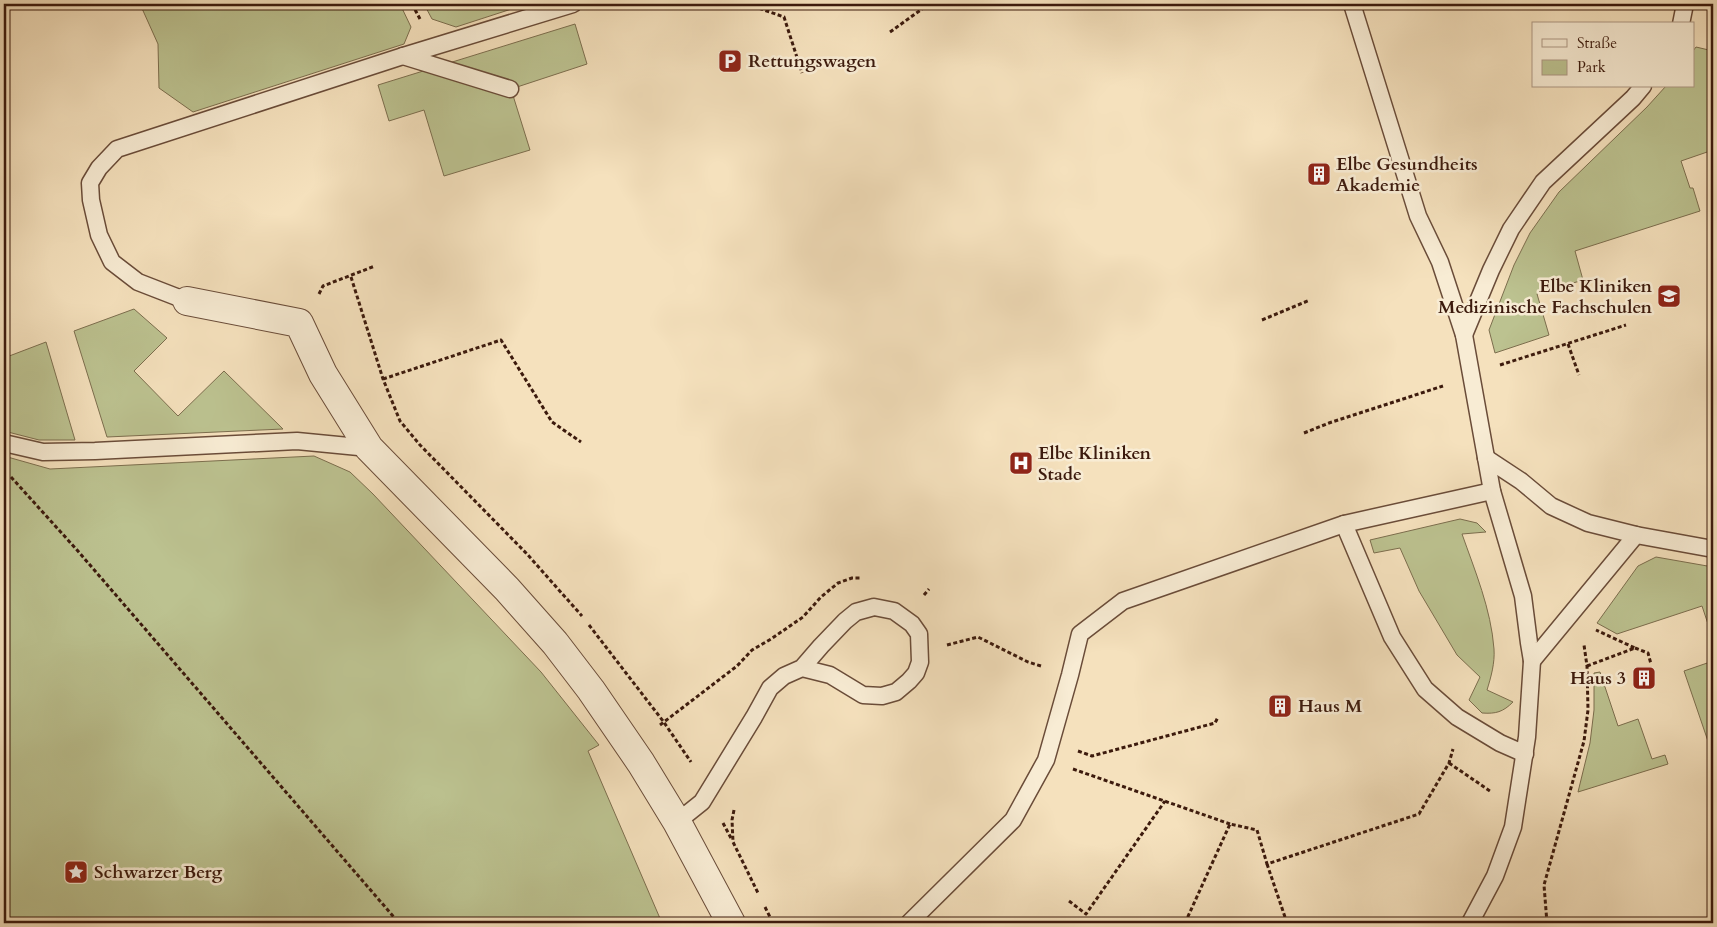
<svg xmlns="http://www.w3.org/2000/svg" width="1717" height="927" viewBox="0 0 1717 927" font-family="Cardo,serif">
	<style>
		.green { fill: #bcc290; stroke: #7c6e4e }
		.lines { fill: none; stroke-linecap: round; stroke-linejoin: round }
		.service-casing { stroke: #6a4c39; stroke-width: 19 }
		.minor-casing { stroke: #6a4c39; stroke-width: 30 }
		.path { stroke: #3c1a0d; stroke-width: 3; stroke-dasharray: 4 2.5; stroke-linecap: butt }
		.service { stroke: #f8ecd4; stroke-width: 16 }
		.minor { stroke: #f8ecd4; stroke-width: 28 }
		.labels { text-anchor: middle; dominant-baseline: central; stroke-width: 5; stroke-linejoin: round; paint-order: stroke }
		.poi-label { font-size: 18px; font-weight: bold; fill: #3c1a0d; stroke: #f8ecd4; text-anchor: start }
	</style>
	<rect width="100%" height="100%" fill="#f5e1bd"/>
	<filter id="stains"><feTurbulence type="fractalNoise" baseFrequency=".004" numOctaves="4"/><feColorMatrix values="0 0 0 0 .2 0 0 0 0 .09 0 0 0 0 .02 0 0 0 .5 -.17"/></filter>
	<radialGradient id="worn" r=".72"><stop offset=".6" stop-color="#630" stop-opacity="0"/><stop offset="1" stop-color="#630" stop-opacity=".3"/></radialGradient>
	<g class="green">
		<path d="M140 4H380L382 7 388 4H400L411 27 404 44 193 112 159 88 158 44Z"/>
		<path d="M424 4H527L456 27 432 19Z"/>
		<path d="M575 24 587 64 511 89 530 150 444 176 424 110 389 121 378 85Z"/>
		<path d="M1696 47 1713 51V150L1681 161 1690 188H1693L1700 211 1575 251 1583 280 1537 294 1549 335 1495 353 1489 330 1514 265 1530 233 1559 192 1647 107 1666 86H1693V51Z"/>
		<path d="M134 309 167 338 134 371 178 416 224 371 283 429 107 437 74 331Z"/>
		<path d="M46 342 75 440H39L4 431V358Z"/>
		<path d="M4 456 50 469 314 456 350 472 373 494 541 672 599 745 588 751 662 923H4Z"/>
		<path d="M1460 519 1477 523 1486 532 1462 534C1475 571 1491 609 1494 649 1495 663 1491 677 1487 690L1513 702C1503 712 1496 714 1482 713L1469 700 1480 677 1457 655 1419 591 1400 548 1374 553 1370 540Z"/>
		<path d="M1656 557 1713 567V639L1702 606 1617 634 1597 623 1638 566Z"/>
		<path d="M1713 661V749L1711 750 1684 671Z"/>
		<path d="M1600 672 1618 726 1638 719 1652 759 1665 755 1668 764 1578 792 1590 743 1594 710V673Z"/>
	</g>
	<g class="lines">
		<g class="service-casing">
			<g id="service">
				<path d="M1352 4 1418 216 1440 262 1464 335 1492 491 1523 596 1529 643 1532 661 1527 737 1513 827 1495 876 1470 923"/>
				<path d="M1681 24 1685 4"/>
				<path d="M403 56 510 89"/>
				<path d="M187 301 138 282 112 262 99 235 91 200 90 183 99 168 117 149 403 56 573 4"/>
				<path d="M1464 335 1491 270 1511 229 1543 182 1633 98 1643 86"/>
				<path d="M4 443 43 452 95 451 297 441 369 448"/>
				<path d="M1486 458 1521 481 1551 506 1588 523 1636 535 1713 549"/>
				<path d="M1344 524 1392 637 1425 689 1457 717 1500 743 1525 754"/>
				<path d="M1532 661 1636 535"/>
				<path d="M677 822 702 802 754 717 770 688 784 676 802 668 821 646 845 621 856 612 874 607 894 611 912 624 919 634 920 662 916 673 909 681 896 692 882 696 863 695 830 675 802 668"/>
				<path d="M909 923 1013 820 1046 760 1070 675 1080 634 1123 601 1344 524 1492 491"/>
			</g>
		</g>
		<g class="minor-casing">
			<path id="minor" d="M187 301 299 323 323 374 369 448 507 589 555 643 591 690 641 763 677 822 731 923"/>
		</g>
		<g class="path">
			<path d="M412 4 420 19"/>
			<path d="M747 4 784 17 802 73"/>
			<path d="M890 32 929 4"/>
			<path d="M351 277 383 379 400 421 420 445 527 554 582 616"/>
			<path d="M319 294 323 286 375 266"/>
			<path d="M1262 320 1310 300"/>
			<path d="M1568 344 1579 375"/>
			<path d="M1500 365 1626 325"/>
			<path d="M383 379 501 340 552 422 581 442"/>
			<path d="M1304 433 1329 423 1443 386"/>
			<path d="M11 477 77 550 399 923"/>
			<path d="M924 595 929 589"/>
			<path d="M589 625 663 721 691 762"/>
			<path d="M947 645 978 637 1028 662 1041 666"/>
			<path d="M1635 648 1648 653 1651 664"/>
			<path d="M1587 666 1635 648 1596 630"/>
			<path d="M660 725 737 666 752 650 771 639 803 617 821 597 838 583 852 578H860"/>
			<path d="M1078 751 1092 756 1215 723 1218 717"/>
			<path d="M1449 763 1490 791"/>
			<path d="M1073 769 1230 824"/>
			<path d="M734 810 732 820 733 842 758 893"/>
			<path d="M723 823 732 840"/>
			<path d="M1267 864 1286 920 1276 923"/>
			<path d="M1069 901 1086 914 1165 801"/>
			<path d="M765 907 773 923"/>
			<path d="M1185 923 1230 824 1257 830 1267 864 1419 814 1449 763 1453 749"/>
			<path d="M1547 923 1544 885 1584 741 1588 710 1587 666 1584 645"/>
		</g>
		<use href="#service" class="service"/>
		<use href="#minor" class="minor"/>
	</g>
	<defs>
		<g id="parking-square" transform="scale(1.25)"><rect x="-9" y="-9" width="18" height="18" rx="4" fill="#8f2418" stroke="#f8ecd4"/><path d="M-3.5-5.5H1a3.5 3.5 0 0 1 0 7H-1V5.5H-3.5ZM-1-3.4V-.6H.8a1.4 1.4 0 0 0 0-2.8Z" fill="#fff"/></g>
		<g id="building-square" transform="scale(1.25)"><rect x="-9" y="-9" width="18" height="18" rx="4" fill="#8f2418" stroke="#f8ecd4"/><path d="M-4-6H4V6H1V3H-1V6H-4ZM-2.5-4.3h1.7v1.8h-1.7ZM.8-4.3h1.7v1.8H.8ZM-2.5-1h1.7V.8h-1.7ZM.8-1h1.7V.8H.8Z" fill="#fff"/></g>
		<g id="school-square" transform="scale(1.25)"><rect x="-9" y="-9" width="18" height="18" rx="4" fill="#8f2418" stroke="#f8ecd4"/><path d="M0-5L7-2L0 1L-7-2ZM-4 1L0 2.5L4 1V4Q0 6-4 4Z" fill="#fff"/></g>
		<g id="hospital-square" transform="scale(1.25)"><rect x="-9" y="-9" width="18" height="18" rx="4" fill="#8f2418" stroke="#f8ecd4"/><path d="M-5-5h3v3.5h4V-5h3V5h-3V1.5h-4V5h-3Z" fill="#fff"/></g>
		<g id="sight-square" transform="scale(1.25)"><rect x="-9" y="-9" width="18" height="18" rx="4" fill="#8f2418" stroke="#f8ecd4"/><path d="M0-6L1.8-2.2L6-1.7L2.9 1.2L3.7 5.4L0 3.3L-3.7 5.4L-2.9 1.2L-6-1.7L-1.8-2.2Z" fill="#fff"/></g>
	</defs>
	<g fill-rule="evenodd">
		<use href="#parking-square" x="730" y="61"/>
		<use href="#building-square" x="1319" y="174"/>
		<use href="#school-square" x="1669" y="296"/>
		<use href="#hospital-square" x="1021" y="463"/>
		<use href="#building-square" x="1644" y="678"/>
		<use href="#building-square" x="1280" y="706"/>
		<use href="#sight-square" x="76" y="872"/>
	</g>
	<g class="labels">
		<g class="poi-label">
			<text x="748" y="61">Rettungswagen</text>
			<text x="1336" y="164">Elbe Gesundheits<tspan x="1336" dy="21">Akademie</tspan></text>
			<text x="1652" y="286" text-anchor="end">Elbe Kliniken<tspan x="1652" dy="21">Medizinische Fachschulen</tspan></text>
			<text x="1038" y="453">Elbe Kliniken<tspan x="1038" dy="21">Stade</tspan></text>
			<text x="1626" y="678" text-anchor="end">Haus 3</text>
			<text x="1298" y="706">Haus M</text>
			<text x="94" y="872">Schwarzer Berg</text>
		</g>
	</g>
	<rect width="1717" height="927" fill="none" stroke="#f5e1bd" stroke-width="20"/>
	<rect x="5" y="5" width="1707" height="917" fill="none" stroke="#3c1a0d" stroke-width="2.5"/>
	<rect x="10" y="10" width="1697" height="907" fill="none" stroke="#3c1a0d"/>
	<rect x="1532" y="22" width="162" height="65" fill="#f8ecd4" stroke="#ad9884"/>
	<rect x="1542" y="39" width="25" height="8" fill="#f8ecd4" stroke="#ad9884"/>
	<text x="1577" y="48" font-size="15" fill="#3c1a0d">Straße</text>
	<rect x="1542" y="60" width="25" height="15" fill="#bcc290" stroke="#ad9884"/>
	<text x="1577" y="72" font-size="15" fill="#3c1a0d">Park</text>
	<rect width="100%" height="100%" filter="url(#stains)"/>
	<rect width="100%" height="100%" fill="url(#worn)"/>
</svg>
